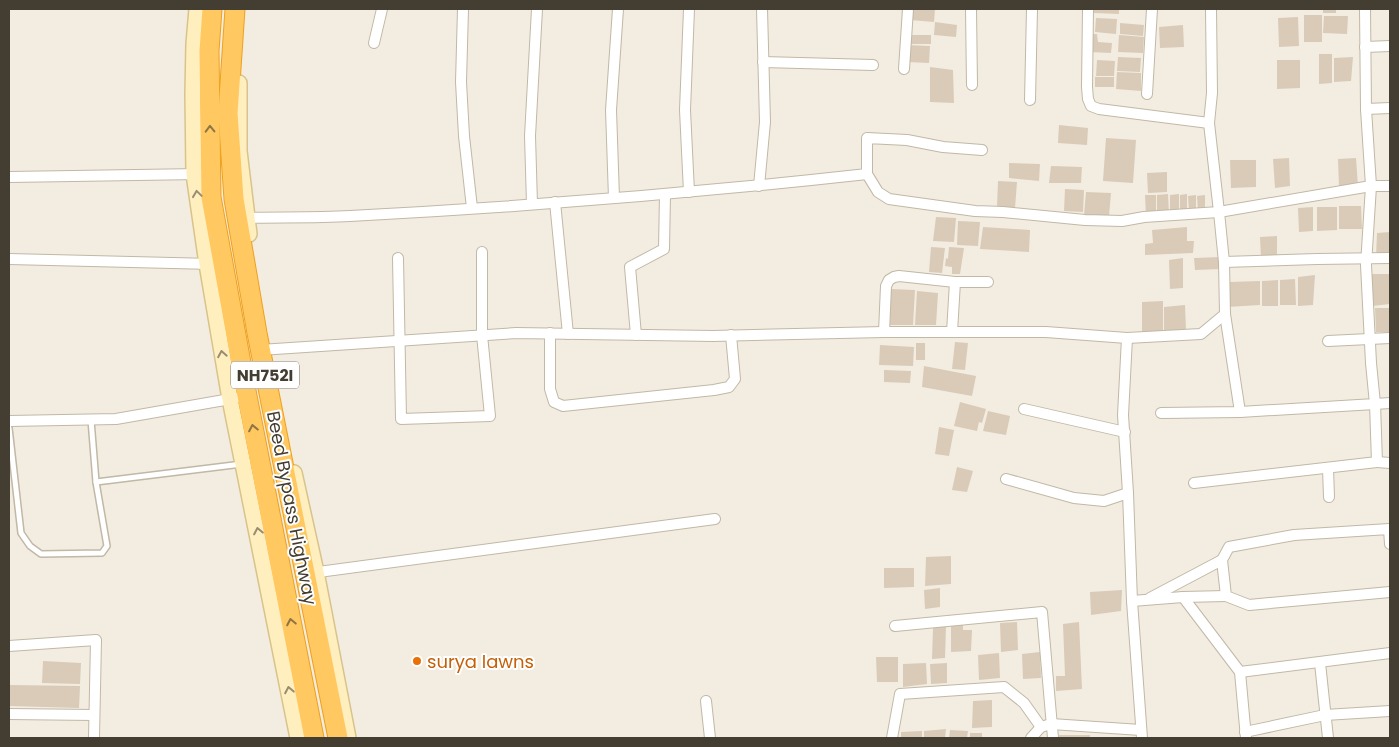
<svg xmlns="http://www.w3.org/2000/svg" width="1399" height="747" viewBox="0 0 1399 747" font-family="Poppins,sans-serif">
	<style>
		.building { fill: #d9cbb8 }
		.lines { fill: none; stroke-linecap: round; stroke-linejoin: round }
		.lane-casing { stroke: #c1b8a6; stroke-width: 8 }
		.street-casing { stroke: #c1b8a6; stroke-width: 12 }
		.secondary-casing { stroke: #d8c38b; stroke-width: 18 }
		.highway-casing { stroke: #efa01f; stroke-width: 21 }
		.lane { stroke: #fff; stroke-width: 5 }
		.street { stroke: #fff; stroke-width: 10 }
		.secondary { stroke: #ffefbf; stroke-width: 15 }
		.highway { stroke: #ffc860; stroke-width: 19 }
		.oneway { stroke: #8f7544 }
		.oneway2 { stroke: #988d71 }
		.food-dot { fill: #e8710a; stroke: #fff; stroke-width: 2 }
		.labels { text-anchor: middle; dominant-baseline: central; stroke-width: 4; stroke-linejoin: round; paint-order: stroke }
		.shield { fill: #fff; stroke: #7c776f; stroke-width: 1 }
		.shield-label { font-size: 16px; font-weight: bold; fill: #443d31 }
		.street-label { font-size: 18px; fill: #443d31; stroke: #fff }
		.food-label { font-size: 18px; fill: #c56008; stroke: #fff; text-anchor: start }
	</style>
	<rect width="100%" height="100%" fill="#f3ede1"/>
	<g class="building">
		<path d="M911 9H935L934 22 910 20Z"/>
		<path d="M1094 9H1119V14L1094 13Z"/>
		<rect x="1323" y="9" width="13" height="4"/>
		<rect x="1304" y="15" width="18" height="27"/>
		<path d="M1324 16H1348L1347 34 1323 33Z"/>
		<path d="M1298 17 1299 46 1279 47 1278 18Z"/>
		<path d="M1096 18 1117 19 1116 34 1095 32Z"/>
		<path d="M935 22 957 25 956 37 934 35Z"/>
		<path d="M1120 23 1144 25 1143 36 1120 34Z"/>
		<path d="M1183 25 1184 47 1160 48 1159 27Z"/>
		<path d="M1089 34H1097L1098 42 1112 43 1111 53 1089 52Z"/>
		<path d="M908 35H931V44H907Z"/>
		<path d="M1119 35 1144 37 1143 53 1118 52Z"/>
		<path d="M907 45 930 46 929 63 907 62Z"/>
		<path d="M1319 54H1332V83L1319 84Z"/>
		<path d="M1118 57 1141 58 1140 72 1117 71Z"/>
		<path d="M1353 57 1351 81 1334 82V58Z"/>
		<path d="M1097 60 1115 61 1114 76H1096Z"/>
		<path d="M1277 60H1300V88L1277 89Z"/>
		<path d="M930 67 953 70 954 103 930 102Z"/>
		<path d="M1117 72 1141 73V91L1116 89Z"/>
		<rect x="1095" y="77" width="19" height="10"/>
		<path d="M1059 125 1088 128 1087 145 1058 143Z"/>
		<path d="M1106 138 1136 140 1133 183 1103 181Z"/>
		<path d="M1289 158 1290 186 1275 188 1273 159Z"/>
		<path d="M1356 158 1358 186 1339 187 1338 159Z"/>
		<path d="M1230 160H1256V187L1231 188Z"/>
		<path d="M1009 163 1040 164 1039 181 1009 178Z"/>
		<path d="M1051 166 1082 167 1081 183H1049Z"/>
		<path d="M1167 172V192L1148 193 1147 173Z"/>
		<path d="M998 181 1017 182 1015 208 997 207Z"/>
		<path d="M1065 189 1084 190 1083 212 1064 211Z"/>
		<path d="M1086 192 1111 193 1109 216 1084 215Z"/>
		<path d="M1168 194 1169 214 1157 215V195Z"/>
		<path d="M1179 194V213H1170V195Z"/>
		<path d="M1187 194V212L1180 213V195Z"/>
		<path d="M1145 195H1156V215L1146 216Z"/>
		<path d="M1196 195V212L1189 213 1188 196Z"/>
		<path d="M1205 195V211L1198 212 1197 196Z"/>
		<path d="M1339 206H1361L1362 229H1339Z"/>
		<path d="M1313 207V231L1299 232 1298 208Z"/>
		<path d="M1317 207H1337V230L1317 231Z"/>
		<path d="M936 217 956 218 954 242 933 241Z"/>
		<path d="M958 221 980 222 978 246 957 245Z"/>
		<path d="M983 227 1030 230 1029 252 980 249Z"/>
		<path d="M1187 227V241H1194L1193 253 1145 255V244L1153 243 1152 230Z"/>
		<path d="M1390 232V257H1376L1377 233Z"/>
		<path d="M1277 236V258L1261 259 1260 237Z"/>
		<path d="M931 247 945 248 942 273 929 272Z"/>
		<path d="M949 247 964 248 960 274H952V267L945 266 946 258 948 259Z"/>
		<path d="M1221 257V269L1195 270 1194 258Z"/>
		<path d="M1183 258V288L1170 289 1169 260Z"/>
		<path d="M1371 274H1390V304L1372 306Z"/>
		<path d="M1315 275 1313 305 1298 306V277Z"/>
		<path d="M1295 279 1296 305H1280V280Z"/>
		<path d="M1278 280V306H1262V281Z"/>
		<path d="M1260 281V305L1227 307 1229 282Z"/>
		<path d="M891 289 915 290 913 325H890Z"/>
		<path d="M917 291 938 293 936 325H915Z"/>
		<path d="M1163 301V333L1142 334V302Z"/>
		<path d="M1185 305 1186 330 1164 331V307Z"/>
		<path d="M1375 308H1390V332H1376Z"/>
		<path d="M955 342 968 343 965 370 952 369Z"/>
		<rect x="916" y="343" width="9" height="17"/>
		<path d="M880 345 914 347 913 366 879 365Z"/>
		<path d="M924 366 976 376 972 396 922 387Z"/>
		<path d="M884 370 911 371 910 383 884 382Z"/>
		<path d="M960 402 986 409 982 423 979 422 977 431 954 426Z"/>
		<path d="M988 411 1010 416 1006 435 983 431Z"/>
		<path d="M939 427 954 430 949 456 935 454Z"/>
		<path d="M957 467 973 471 967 492 952 490Z"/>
		<path d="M951 556V584L925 586 926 557Z"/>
		<path d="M884 568H914V587L884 588Z"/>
		<path d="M940 588V607L925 609 924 590Z"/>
		<path d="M1122 590 1121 611 1091 615 1090 592Z"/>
		<path d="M1017 622 1018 650 1001 652 1000 623Z"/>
		<path d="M1079 622 1082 689 1056 691V676H1065L1063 624Z"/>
		<path d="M963 624V630H972L971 651 951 652V626Z"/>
		<path d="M933 627H946L945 658 932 659Z"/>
		<path d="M1040 652 1041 678 1023 679 1022 654Z"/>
		<path d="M999 653 1000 678 979 680 978 655Z"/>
		<path d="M876 657H898V682H877Z"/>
		<path d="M43 661 81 663 80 684 42 683Z"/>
		<path d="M926 663 927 684 903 687V664Z"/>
		<path d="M947 663V683L931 684 930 664Z"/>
		<path d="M9 685 80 686 79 708 9 706Z"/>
		<path d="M992 700V727L972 728 973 701Z"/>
		<path d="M946 729 945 738H924V731Z"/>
		<path d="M950 730 968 731 967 738H949Z"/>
		<path d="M922 731V738H901V732Z"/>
		<rect x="970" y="733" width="12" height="5"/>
		<rect x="1059" y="735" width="31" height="3"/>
	</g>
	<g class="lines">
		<g class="lane-casing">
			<g id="lane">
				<path d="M9 428 21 533 30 546 41 554 102 553 107 546 96 482 91 420"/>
				<path d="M96 482 242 464"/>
			</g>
		</g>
		<g class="street-casing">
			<g id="street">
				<path d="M463 9 461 82 464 136 472 208"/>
				<path d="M971 9 972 85"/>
				<path d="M1088 9 1087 87 1088 99 1091 106 1099 109 1209 123"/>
				<path d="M374 43 382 9"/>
				<path d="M1365 47 1390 46"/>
				<path d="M763 62 873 65"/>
				<path d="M904 69 908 9"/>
				<path d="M1147 94 1152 9"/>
				<path d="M1030 100 1032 9"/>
				<path d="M1366 109 1390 108"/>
				<path d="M867 174 878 192 889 199 975 211 1003 212 1085 220 1122 221 1144 217 1219 212 1209 123 1212 93 1211 9"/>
				<path d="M9 177 200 174"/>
				<path d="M759 186 765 122 762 9"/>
				<path d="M689 192 685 110 689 9"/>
				<path d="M614 198 611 110 618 9"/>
				<path d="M555 202 568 334"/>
				<path d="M532 204 530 136 537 9"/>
				<path d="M241 218C277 217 314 218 350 216 523 207 695 193 867 174V138L907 140 943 147 982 150"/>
				<path d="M398 258 401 419 490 416 482 335V252"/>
				<path d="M9 259 213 264"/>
				<path d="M1224 262 1317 259 1390 258"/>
				<path d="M884 332 886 286 889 280 894 277 899 276 955 282H988"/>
				<path d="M952 332 955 282"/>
				<path d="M550 333V389L554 402 563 406 714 390 729 387 735 379 731 335"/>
				<path d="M636 335 630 267 664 249 665 194"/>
				<path d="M1127 338 1123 415 1128 493"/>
				<path d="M1328 341 1390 338"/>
				<path d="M260 350 516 333 713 336 884 332H1046L1127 338 1201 334 1225 314"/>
				<path d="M1024 409 1125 432"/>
				<path d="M1240 412 1225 314 1224 262 1219 212 1371 186H1390"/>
				<path d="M1161 413 1240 412 1375 404 1371 363 1366 265 1371 186 1366 109 1365 9"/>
				<path d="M9 421 116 419 236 398"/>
				<path d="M1377 462 1390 463"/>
				<path d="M1328 468 1329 497"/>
				<path d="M1006 479 1074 498 1104 501 1128 493 1132 601 1142 738"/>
				<path d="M1194 483 1377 462 1375 404 1390 403"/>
				<path d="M1390 544 1389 529 1294 535 1229 547 1222 560 1226 596 1249 605 1390 592"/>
				<path d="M311 573 715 519"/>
				<path d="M1183 597 1240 672 1246 738"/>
				<path d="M1150 598 1222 560"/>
				<path d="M1132 601 1183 597 1226 596"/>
				<path d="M895 626 1042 612 1053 738"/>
				<path d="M9 646 96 640 94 738"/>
				<path d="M1320 663 1328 738"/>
				<path d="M1240 672 1390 653"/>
				<path d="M706 701 710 738"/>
				<path d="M9 714 94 715"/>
				<path d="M1245 732 1325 715 1390 711"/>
				<path d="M892 738 900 694 1004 687 1024 703 1041 727"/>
				<path d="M1031 738 1041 727 1051 724 1141 730"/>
			</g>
		</g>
		<g class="secondary-casing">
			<g id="secondary">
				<path d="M197 9 194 44 193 94 194 174 207 264 230 399 298 738"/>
				<path d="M239 83V151L249 234"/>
				<path d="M294 473 316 572 348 738"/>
			</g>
		</g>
		<g class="highway-casing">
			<g id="highway">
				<path d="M212 9 209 51 211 197 247 396 314 738"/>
				<path d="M235 9 228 113 234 199 257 333 338 738"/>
			</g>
		</g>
		<use href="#lane" class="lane"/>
		<use href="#street" class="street"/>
		<use href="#secondary" class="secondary"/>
		<use href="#highway" class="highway"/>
	</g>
	<defs><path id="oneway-chevron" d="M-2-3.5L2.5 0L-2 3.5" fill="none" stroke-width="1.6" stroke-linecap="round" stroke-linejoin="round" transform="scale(1.25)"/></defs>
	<g class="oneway">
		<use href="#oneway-chevron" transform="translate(210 129) rotate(-91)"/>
		<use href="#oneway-chevron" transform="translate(253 428) rotate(-101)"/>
		<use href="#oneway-chevron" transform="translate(291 622) rotate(-101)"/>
	</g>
	<g class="oneway2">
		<use href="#oneway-chevron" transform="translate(197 194) rotate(-98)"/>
		<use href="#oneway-chevron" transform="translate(222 354) rotate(-100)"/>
		<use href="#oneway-chevron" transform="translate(258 531) rotate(-101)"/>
		<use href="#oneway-chevron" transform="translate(289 690) rotate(-101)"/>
	</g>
	<circle class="food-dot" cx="417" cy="661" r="5"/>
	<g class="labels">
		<rect class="shield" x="231" y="361.5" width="68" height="27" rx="4"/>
		<g class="shield-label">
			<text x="265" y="375">NH752I</text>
		</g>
		<g class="street-label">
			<text transform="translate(292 508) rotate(79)">Beed Bypass Highway</text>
		</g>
		<g class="food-label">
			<text x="427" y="661">surya lawns</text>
		</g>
	</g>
	<rect width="1399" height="747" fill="none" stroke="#443d31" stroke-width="20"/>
</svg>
